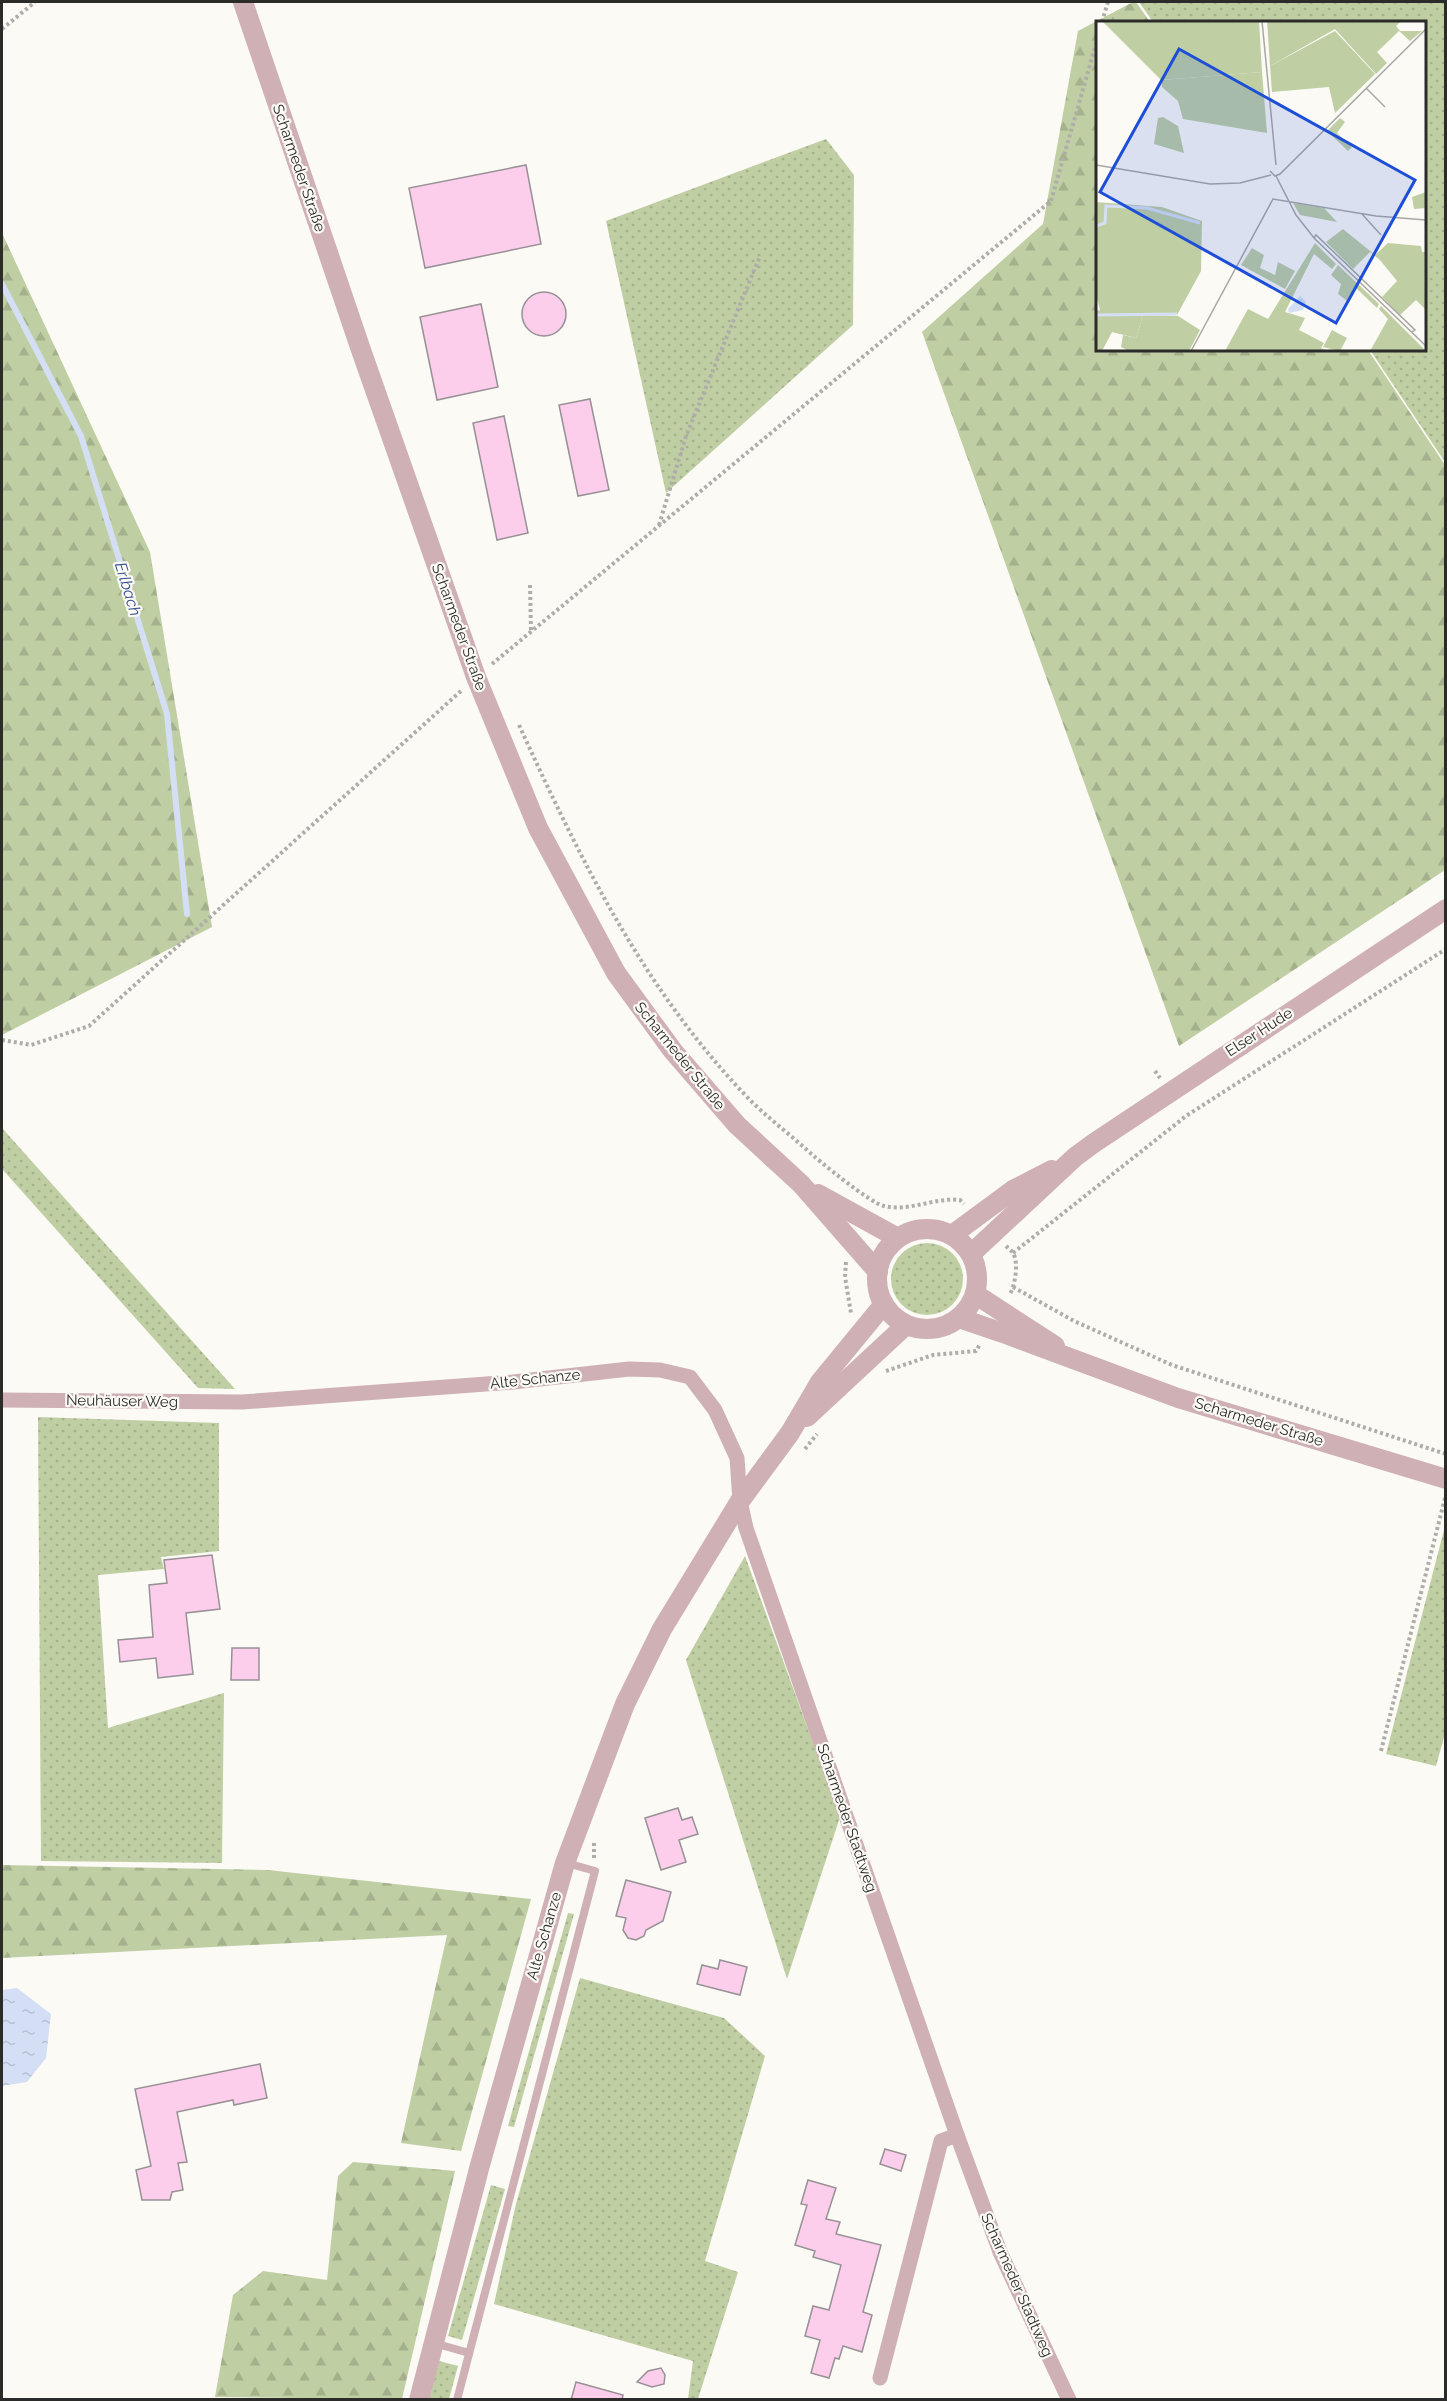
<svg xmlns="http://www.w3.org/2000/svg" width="1447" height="2401" viewBox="0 0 1447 2401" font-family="Raleway,sans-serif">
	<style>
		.grass { fill: url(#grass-dots) }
		.forest { fill: url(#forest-firs) }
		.water { fill: url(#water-ripples) }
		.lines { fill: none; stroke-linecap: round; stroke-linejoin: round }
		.stream { stroke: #d4dff5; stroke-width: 6 }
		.building { fill: #fdceec; stroke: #969194; stroke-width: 1.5 }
		.path { stroke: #afada9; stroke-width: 4; stroke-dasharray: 3 3; stroke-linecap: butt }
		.service { stroke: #cfb0b5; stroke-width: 8 }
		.minor { stroke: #cfb0b5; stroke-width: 15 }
		.tertiary { stroke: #cfb0b5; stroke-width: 20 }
		.labels { text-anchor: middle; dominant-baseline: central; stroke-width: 4.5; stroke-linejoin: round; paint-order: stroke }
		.street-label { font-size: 15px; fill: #2b2b29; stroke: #fcfaf5 }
		.water-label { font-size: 16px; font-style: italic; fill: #334f8f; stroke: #fcfaf5 }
		.inset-river { fill: none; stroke: #d4dff5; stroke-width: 3 }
		.inset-road { fill: none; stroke: #a8a7a3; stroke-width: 1.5 }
		.view { fill: #1d4ed8; fill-opacity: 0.15; stroke: #1d4ed8; stroke-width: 3 }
		.inset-edge { fill: none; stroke: #2b2b29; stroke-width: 3 }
	</style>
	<defs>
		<pattern id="grass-dots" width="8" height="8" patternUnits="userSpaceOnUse" patternTransform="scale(1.5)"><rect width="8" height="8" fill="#bfcea3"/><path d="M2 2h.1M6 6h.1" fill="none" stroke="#a4b18c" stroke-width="1.8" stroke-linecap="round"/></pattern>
		<pattern id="forest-firs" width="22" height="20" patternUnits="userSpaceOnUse" patternTransform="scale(1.5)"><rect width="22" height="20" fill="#bfcea3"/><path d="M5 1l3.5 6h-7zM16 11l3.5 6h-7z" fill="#a4b18c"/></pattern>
		<pattern id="water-ripples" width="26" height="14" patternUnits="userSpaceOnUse" patternTransform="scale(1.5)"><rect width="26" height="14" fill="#d4dff5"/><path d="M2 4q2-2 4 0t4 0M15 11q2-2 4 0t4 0" fill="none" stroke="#b6c0d2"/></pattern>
	</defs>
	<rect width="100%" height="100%" fill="#fcfaf5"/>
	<g class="grass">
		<path d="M1139 2H1445V462L1370 350H1424V22H1153Z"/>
		<path d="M826 139 854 175 853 325 666 493 606 221Z"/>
		<path d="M2 1128 235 1389 198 1388 2 1169Z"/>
		<circle cx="927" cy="1279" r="36"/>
		<path d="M38 1417 219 1423V1551L161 1557 164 1569 98 1575 108 1728 224 1693 222 1863 41 1861Z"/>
		<path d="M1445 1526 1446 1730 1436 1766 1386 1754Z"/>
		<path d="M745 1556 840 1817 787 1979 686 1660Z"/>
		<path d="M568 1913 574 1914 514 2127 508 2126Z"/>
		<path d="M580 1978 724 2018 765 2056 705 2261 738 2272 698 2399H688L693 2361 494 2304 516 2204Z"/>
		<path d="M491 2185 505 2189 462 2340 448 2336Z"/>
		<path d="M439 2361 458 2366 449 2399 429 2400Z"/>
	</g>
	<g class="forest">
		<path d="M1133 2H1136L1150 22H1098V350H1368L1445 465V870L1179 1046 922 332 1043 224 1078 31Z"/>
		<path d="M2 233 150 552 212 927 2 1035Z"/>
		<path d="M2 1865 268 1870 531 1899 461 2151 401 2143 447 1935 2 1958Z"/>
		<path d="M353 2162 455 2171 402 2399 215 2397 233 2295 263 2271 327 2280 338 2176Z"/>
	</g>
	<path class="water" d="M17 1988 51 2014 46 2058 27 2082 2 2086V1990Z"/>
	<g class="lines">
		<path class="stream" d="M2 284 81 436 167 714 187 914"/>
	</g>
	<g class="building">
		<path d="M526 165 541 244 425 268 409 188Z"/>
		<circle cx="544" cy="314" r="22"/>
		<path d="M481 304 498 387 437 400 420 317Z"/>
		<path d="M590 399 609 490 578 496 559 405Z"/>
		<path d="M504 416 528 533 497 540 473 423Z"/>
		<path d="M212 1555 220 1609 186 1613 193 1674 158 1678 156 1658 120 1662 118 1640 153 1637 149 1585 167 1583 164 1560Z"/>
		<path d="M232 1648H259V1680H231Z"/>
		<path d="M678 1808 682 1820 692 1817 698 1834 679 1840 686 1862 661 1870 645 1818Z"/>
		<path d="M626 1880 671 1892 663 1921 646 1930 644 1936 636 1940 628 1938 623 1930 626 1918 616 1916Z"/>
		<path d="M720 1960 747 1967 740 1995 697 1984 702 1965 718 1969Z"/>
		<path d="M260 2064 267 2098 234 2105 233 2100 177 2112 187 2162 178 2163 183 2190 172 2192 170 2200H142L136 2170 151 2166 135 2089Z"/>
		<path d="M885 2149 906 2155 901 2171 880 2164Z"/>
		<path d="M808 2180 836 2188 826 2219 840 2222 836 2234 881 2245 863 2312 872 2315 862 2352 843 2346 839 2359 835 2358 829 2378 811 2373 820 2340 805 2336 813 2306 829 2310 841 2265 813 2257 815 2251 795 2245 807 2205 801 2204Z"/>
		<path d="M661 2368 665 2375 664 2384 652 2387 637 2382 648 2371Z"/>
		<path d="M576 2382 623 2395 622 2400H571Z"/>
	</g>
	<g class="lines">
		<g class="path">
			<path d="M1102 22 1108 2"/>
			<path d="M2 29 35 2"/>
			<path d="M659 525 686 436 760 256"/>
			<path d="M530 585 531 631"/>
			<path d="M492 664 1051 201 1098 37"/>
			<path d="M519 725C581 861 644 990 749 1099 767 1117 788 1133 807 1150 819 1161 870 1203 884 1206 910 1212 935 1197 960 1200L964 1204"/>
			<path d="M2 1040 31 1045 89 1026 461 691"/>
			<path d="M1155 1071 1160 1078"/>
			<path d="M1006 1246C1008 1248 1011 1250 1013 1253 1019 1263 1015 1285 1010 1294"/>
			<path d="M1013 1253 1186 1116 1446 949"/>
			<path d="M846 1262 845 1277 851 1313"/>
			<path d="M1013 1287 1074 1321 1172 1365 1446 1454"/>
			<path d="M886 1371 933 1355 976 1351 980 1344"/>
			<path d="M805 1449 817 1434"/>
			<path d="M1381 1751 1445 1498"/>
			<path d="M594 1843V1860"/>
		</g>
		<g class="service">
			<path d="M434 2343 469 2353"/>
			<path d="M457 2400 595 1871 567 1863"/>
		</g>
		<g class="minor">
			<path d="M2 1400 242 1402 513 1382 629 1369 660 1370 690 1377 715 1410 737 1458 740 1501 746 1528 957 2135 1000 2252 1069 2400"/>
			<path d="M880 2378 941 2141 957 2135"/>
		</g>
		<g class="tertiary">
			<path d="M243 2 361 350 476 677 538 828 616 973 673 1051 737 1125 801 1184 878 1272"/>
			<path d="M818 1194 898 1238"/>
			<circle cx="927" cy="1279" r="50"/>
			<path d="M952 1235 1013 1190 1052 1170"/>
			<path d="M971 1254 1075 1157 1094 1143 1446 909"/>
			<path d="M975 1294 1055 1346"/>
			<path d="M959 1318 1003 1333 1178 1398 1446 1479"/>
			<path d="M807 1417 906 1325"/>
			<path d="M419 2400 480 2165 565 1863 625 1704 662 1629 740 1501 790 1433 820 1382 884 1304"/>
		</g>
	</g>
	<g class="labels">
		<g class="street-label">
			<text transform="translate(299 168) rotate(71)">Scharmeder Straße</text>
			<text transform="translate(459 627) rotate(70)">Scharmeder Straße</text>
			<text transform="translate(1259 1032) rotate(-33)">Elser Hude</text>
			<text transform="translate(680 1056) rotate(51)">Scharmeder Straße</text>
			<text transform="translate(535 1379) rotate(-6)">Alte Schanze</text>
			<text transform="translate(122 1401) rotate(1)">Neuhäuser Weg</text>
			<text transform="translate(1259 1422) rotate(17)">Scharmeder Straße</text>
			<text transform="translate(847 1818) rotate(71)">Scharmeder Stadtweg</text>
			<text transform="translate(544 1936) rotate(-74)">Alte Schanze</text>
			<text transform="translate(1017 2285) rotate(66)">Scharmeder Stadtweg</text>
		</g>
		<g class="water-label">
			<text transform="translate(128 589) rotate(73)">Erlbach</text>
		</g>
	</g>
	<g transform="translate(1096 21)">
		<rect width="330" height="330" fill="#fcfaf5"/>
		<path d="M6 0H163L166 51 65 59ZM171 0H305L300 5 304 10H326L314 20 303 10 281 31 291 42 280 53 239 8 174 45ZM67 96 82 105 88 132 58 123 62 97ZM244 97 249 101 241 112 256 126 252 130 231 110ZM330 171V187L318 188 316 176ZM197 182 228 187 241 201 204 194ZM247 208 279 234 292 222 325 225 326 231H330V289L320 279 304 294 286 276 301 260 284 239 274 231 257 248 230 221ZM156 227 168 234 164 247 179 254 182 241 199 250 189 268 145 244ZM47 294 82 295 104 309 93 330H33L25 326 27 314 40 317ZM236 309 251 317 244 330 227 326Z" fill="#bfcea3"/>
		<path d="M239 10 279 53 239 92 233 66 176 71 174 45ZM166 51 171 112 87 98 82 80 66 66V59ZM0 181 66 186 106 200 105 250 81 294H47L40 317 16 311 6 330H0V290L4 289 0 273ZM219 222 240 243 236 248 218 233 189 291 209 297 203 309 228 322 225 327 231 330H129L152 288 172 298ZM242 244 283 283 281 287 259 266 251 280 242 273 245 263 235 254ZM285 285 330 330H274L292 298 283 288Z" fill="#bfcea3"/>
		<path d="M204 275 210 281 207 289 193 292 192 288Z" fill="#d4dff5"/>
		<path class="inset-river" d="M0 205 9 202 10 185 51 187 104 202M0 294 81 293"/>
		<path class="inset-road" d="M166 0 180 144M270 67 289 86M0 144 114 163 144 162 175 154M174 150 179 155 184 153 330 8M180 155 200 194 218 217 330 325M266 193 285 214M218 217 220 214 319 309 316 311M95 330 177 178 280 195 330 199"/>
		<path class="view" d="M83 28 319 159 240 302 4 171Z"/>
		<rect width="330" height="330" class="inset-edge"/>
	</g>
	<rect width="1447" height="2401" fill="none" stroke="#2b2b29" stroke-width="6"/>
</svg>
